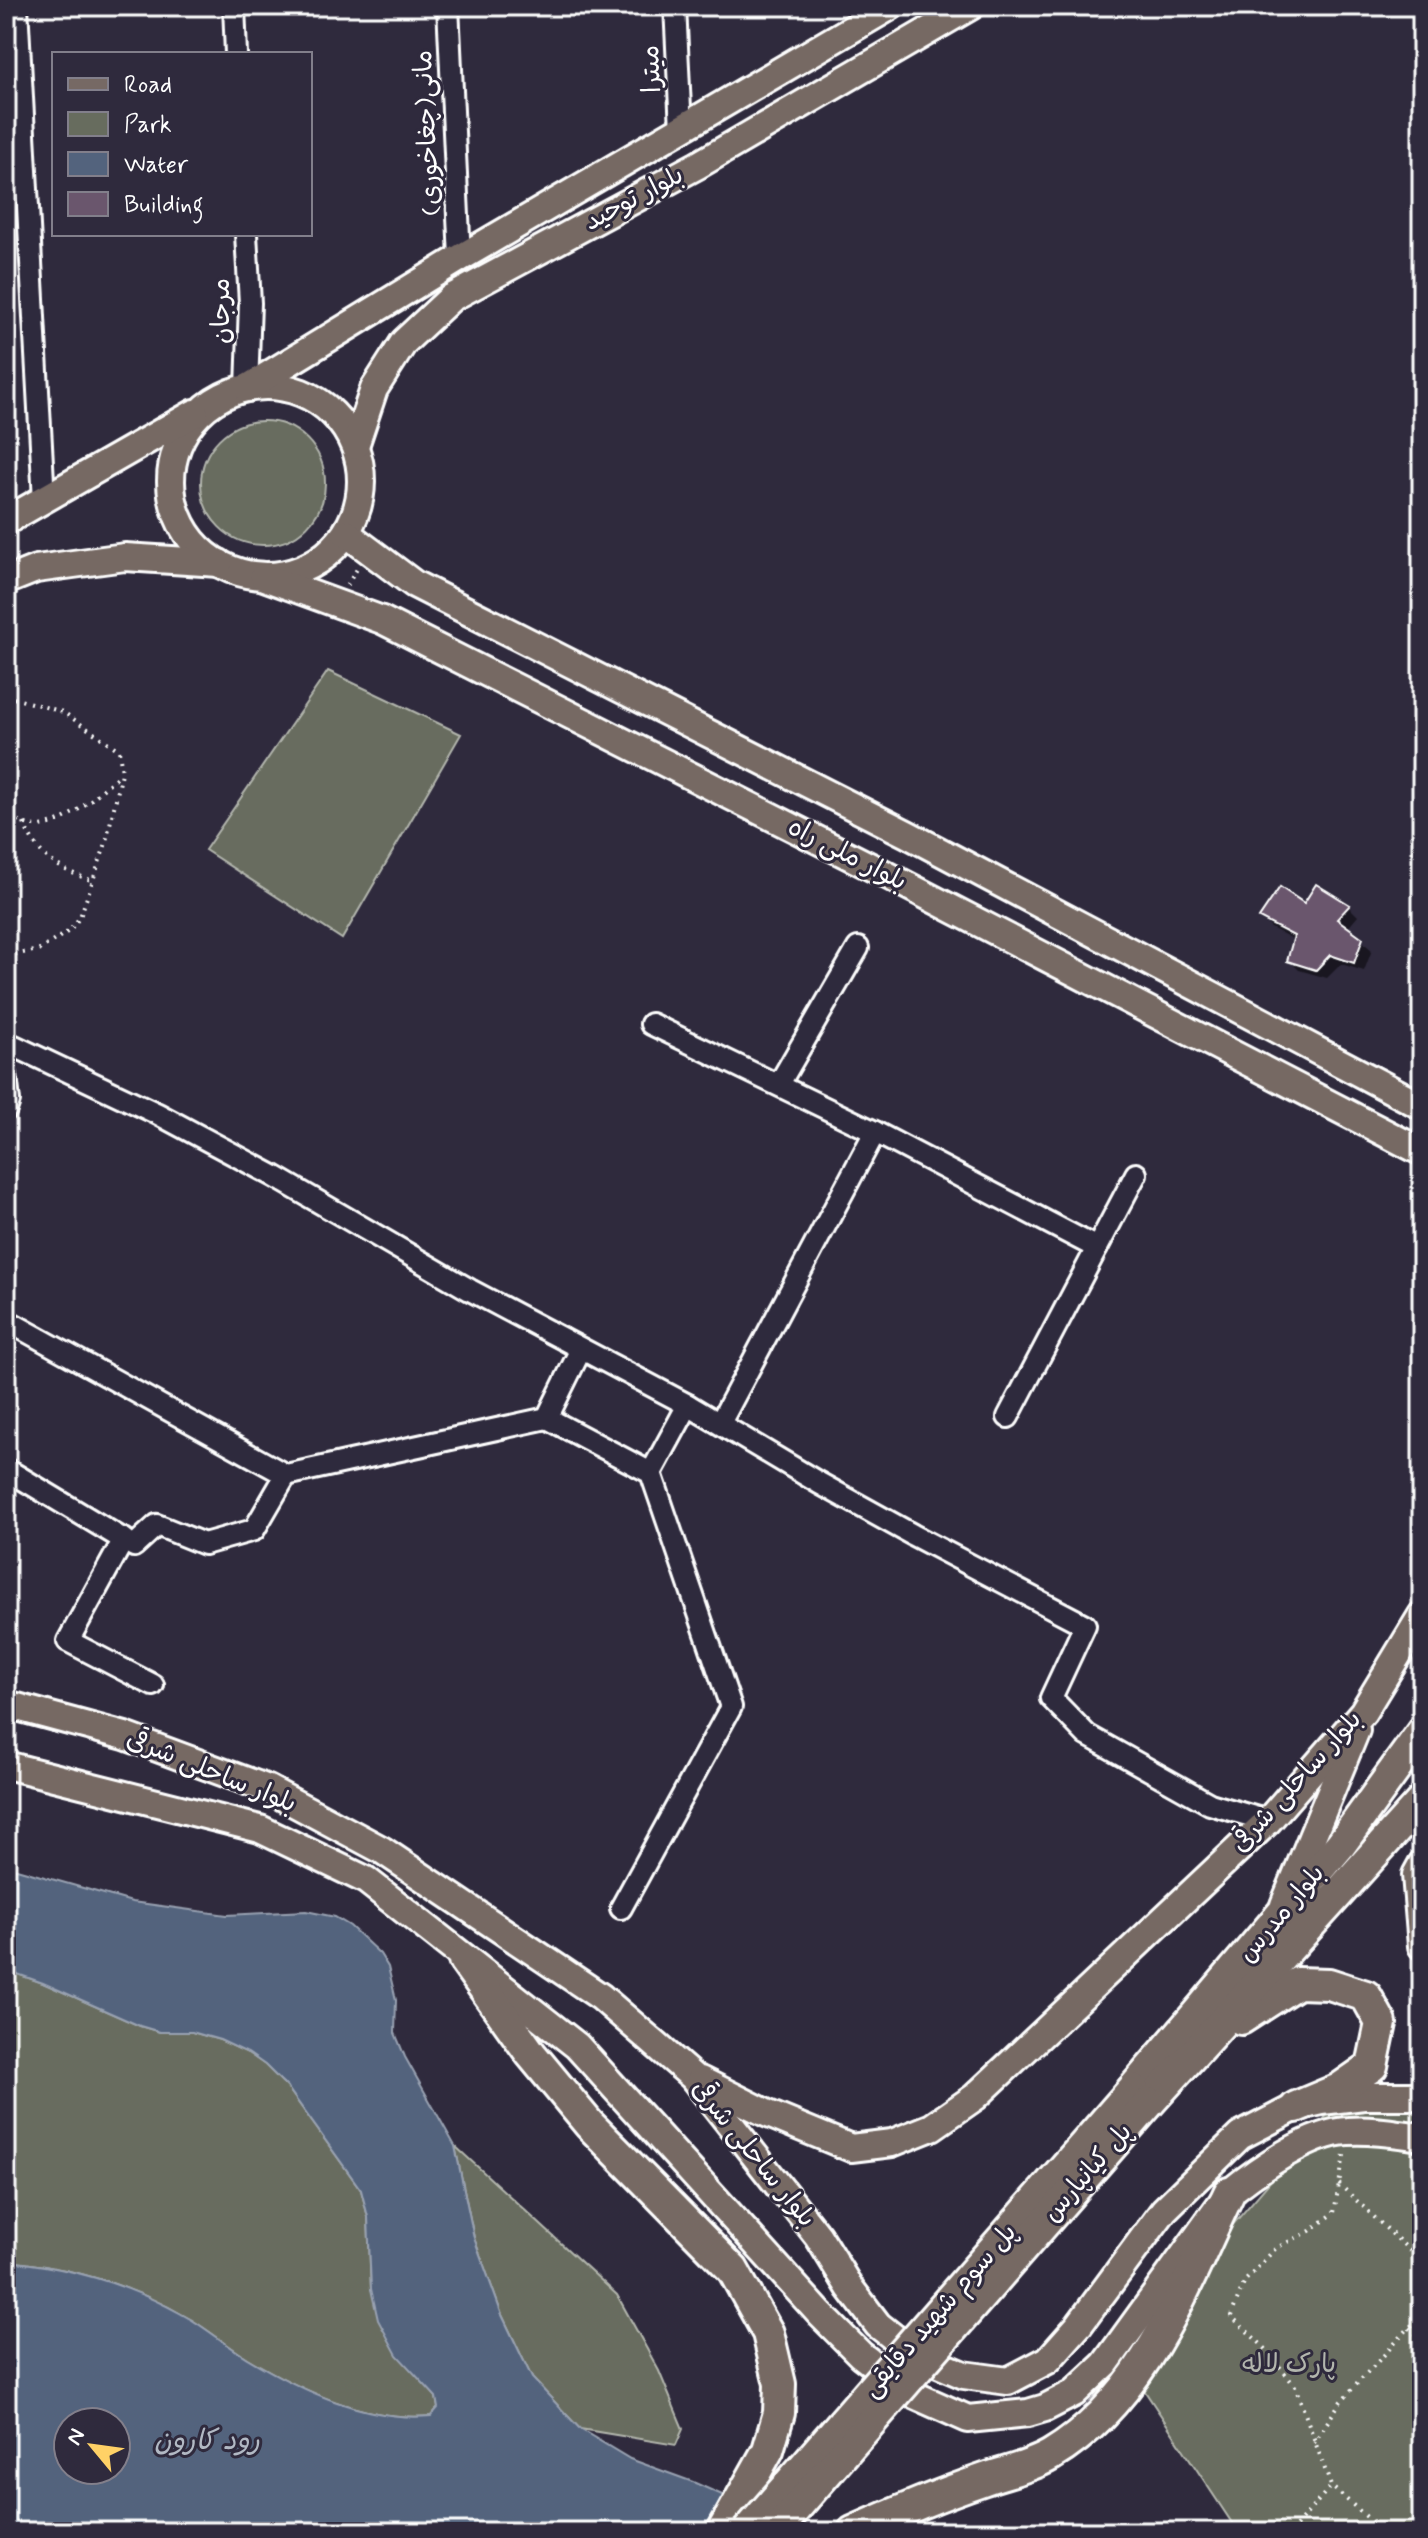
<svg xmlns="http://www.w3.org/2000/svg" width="1428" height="2538" viewBox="0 0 1428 2538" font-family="Mynerve,'Playpen Sans Arabic',sans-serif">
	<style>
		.green { fill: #676c5e; stroke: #b3b6ae; stroke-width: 2 }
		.water { fill: #53637d; stroke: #98a1b1; stroke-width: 2; fill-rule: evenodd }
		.shadow { fill: #0007 }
		.building { fill: #6a566d; stroke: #fff; stroke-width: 2 }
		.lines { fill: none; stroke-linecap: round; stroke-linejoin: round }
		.minor-casing { stroke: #fff; stroke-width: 26 }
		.major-casing { stroke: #fff; stroke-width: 32 }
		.highway-casing { stroke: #fff; stroke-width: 36 }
		.path { stroke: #fff; stroke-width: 4; stroke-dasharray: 2 6; stroke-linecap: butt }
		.minor { stroke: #2f2a3d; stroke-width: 20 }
		.major { stroke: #766964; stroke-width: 26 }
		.highway { stroke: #766964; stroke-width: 30 }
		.highway-bridge-casing { stroke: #fff; stroke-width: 36; stroke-linecap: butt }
		.highway-bridge { stroke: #766964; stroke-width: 30 }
		.labels { text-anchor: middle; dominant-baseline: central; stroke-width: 6; stroke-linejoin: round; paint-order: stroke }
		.street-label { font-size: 26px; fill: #fff; stroke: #2f2a3d }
		.park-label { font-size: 26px; fill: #b3b6ae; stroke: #2f2a3d }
		.water-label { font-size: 28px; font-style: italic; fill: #b2b9c4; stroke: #2f2a3d }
	</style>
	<rect width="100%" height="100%" fill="#2f2a3d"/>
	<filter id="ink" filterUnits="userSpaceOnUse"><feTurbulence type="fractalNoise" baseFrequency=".0125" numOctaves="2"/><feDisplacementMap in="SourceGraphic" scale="16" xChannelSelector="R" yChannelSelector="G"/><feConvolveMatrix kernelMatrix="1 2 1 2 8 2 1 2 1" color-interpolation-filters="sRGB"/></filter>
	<g filter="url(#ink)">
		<g class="green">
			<circle cx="263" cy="483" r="62"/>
			<path d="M328 671 461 734 342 939 205 850Z"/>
			<path d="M6 1970 43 1983 140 2026 160 2032H192L220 2040 248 2053 265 2065 287 2087 361 2190 368 2217 371 2289 424 2382 436 2397 438 2408 431 2416C367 2422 302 2391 247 2358 228 2346 211 2332 192 2320 135 2286 71 2267 6 2261Z"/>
			<path d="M1365 2071 1422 2119V2532H1238L1121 2355Z"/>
			<path d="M455 2146 617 2295 659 2371 683 2429 676 2445 580 2429 532 2378 502 2315 474 2238Z"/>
		</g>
		<path class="water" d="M6 1866 132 1902 227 1915 306 1911 335 1917 350 1926 380 1954 388 1967 396 2000 395 2033 405 2057 455 2146 474 2238 502 2315 532 2378 580 2429 630 2459 693 2482 805 2532H6V2261C71 2267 135 2286 192 2320 211 2332 228 2346 247 2358 302 2391 367 2422 431 2416L438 2408 436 2397 397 2355 378 2320 371 2289 368 2217 361 2190 287 2087 265 2065 248 2053 220 2040 192 2032H160L140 2026 43 1983 6 1970ZM68 2422H116V2470H68Z"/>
		<path class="shadow" d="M1316 887 1349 907 1358 916 1347 929 1372 950 1364 971 1341 964 1327 978 1299 970 1289 960 1295 940 1271 928 1262 918 1305 906Z"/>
		<path class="building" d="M1316 884 1350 905 1337 919 1363 938 1354 963 1330 955 1316 970 1287 961 1294 936 1259 918 1280 887 1304 903Z"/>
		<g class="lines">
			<g class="minor-casing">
				<g id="minor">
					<path d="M17 6 44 500"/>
					<path d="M234 6 236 54"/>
					<path d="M448 6 460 258"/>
					<path d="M675 6 681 129"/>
					<path d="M246 234 250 303 247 388"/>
					<path d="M651 1024 875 1132 1097 1248"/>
					<path d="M6 1042 158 1114 274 1176 470 1290 688 1405 819 1483 913 1535 1085 1625 1051 1698 1087 1735 1210 1804 1268 1821"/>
					<path d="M6 1075 9 1101 6 1110"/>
					<path d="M779 1084 858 948"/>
					<path d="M6 1320 286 1475 547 1418 651 1473 731 1707 621 1908"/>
					<path d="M1008 1417 1136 1174"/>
					<path d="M547 1418 581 1349"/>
					<path d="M720 1423 875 1132"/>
					<path d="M6 1469 134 1546 157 1525 204 1544 254 1530 286 1475"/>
					<path d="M651 1473 688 1405"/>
					<path d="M124 1539 68 1641 153 1685"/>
				</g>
			</g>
			<g class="major-casing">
				<g id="major">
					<circle cx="266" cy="481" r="95"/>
					<path d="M247 388 460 258 891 6"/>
					<path d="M355 446 374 389 404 342 451 298 698 165 971 6"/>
					<path d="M6 521 195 413"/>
					<path d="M346 533 414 584 907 834 1422 1106"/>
					<path d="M264 577 382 620 885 874 1422 1152"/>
					<path d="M6 581 36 569 125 557 219 563"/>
					<path d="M6 1704 125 1736 268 1789 382 1850 601 1997 693 2077 818 2236 850 2288 878 2325 915 2354 964 2375 1008 2381 1048 2360 1079 2325 1164 2210 1240 2136 1296 2107 1322 2101 1364 2096H1422"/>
					<path d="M6 1765 260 1829 366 1880 577 2046 820 2314 861 2355 912 2394 968 2419 1028 2413 1045 2408 1074 2393 1105 2364 1229 2193C1257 2170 1311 2132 1348 2131 1373 2129 1398 2134 1422 2137"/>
					<path d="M1422 1864 1416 1875 1422 1946"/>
					<path d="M1284 1905 1356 1730"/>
					<path d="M700 2080 766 2113 851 2148 892 2143 932 2127 975 2097 1268 1821 1363 1712 1422 1615"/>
				</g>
			</g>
			<g class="highway-casing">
				<g id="highway">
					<path d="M464 1960 531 2054 589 2124 733 2270 768 2333 780 2384 779 2413 768 2450 722 2532"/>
					<path d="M1241 2019 1297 1983 1329 1984 1366 1996 1381 2023 1372 2066 1339 2089 1296 2107"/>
					<path d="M1133 2089 1341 1844 1422 1732"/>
					<path d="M1149 2103 1422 1801"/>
					<path d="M853 2532C895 2513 938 2495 982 2480 1004 2472 1031 2467 1051 2455 1145 2399 1184 2287 1229 2193"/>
				</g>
			</g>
			<g class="path">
				<path d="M347 585 357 569"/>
				<path d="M6 696 63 712 119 750 122 773 105 846 80 917 69 931 39 950 6 956"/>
				<path d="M6 810C11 814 16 819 21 822 56 839 95 795 119 775"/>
				<path d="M24 823C36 856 61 871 94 881"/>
				<path d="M1344 2155 1334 2213 1310 2231 1276 2248 1245 2281 1231 2316 1265 2348 1295 2386 1331 2486 1384 2532"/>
				<path d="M1339 2184 1422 2262"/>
				<path d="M1409 2328 1422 2339"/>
				<path d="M1314 2443 1341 2401 1422 2314"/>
				<path d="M1291 2532 1331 2486"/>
			</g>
			<use href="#minor" class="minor"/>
			<use href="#major" class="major"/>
			<use href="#highway" class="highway"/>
			<g class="highway-bridge-casing">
				<g id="highway-bridge">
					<path d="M747 2532 1133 2089"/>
					<path d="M775 2532 1149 2103"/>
				</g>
			</g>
			<use href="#highway-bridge" class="highway-bridge"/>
		</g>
	</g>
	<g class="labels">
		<g class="street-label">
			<text transform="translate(652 69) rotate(-93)">میترا</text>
			<text transform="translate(428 133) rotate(-93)">مانی(چغاخوری)</text>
			<text transform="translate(634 199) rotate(-28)">بلوار توحید</text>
			<text transform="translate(222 311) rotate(-90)">مرجان</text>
			<text transform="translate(847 855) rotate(27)">بلوار ملی راه</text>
			<text transform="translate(211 1772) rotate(22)">بلوار ساحلی شرقی</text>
			<text transform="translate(1297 1782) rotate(-48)">بلوار ساحلی شرقی</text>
			<text transform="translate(1282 1914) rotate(-50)">بلوار مدرس</text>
			<text transform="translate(753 2154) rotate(51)">بلوار ساحلی شرقی</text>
			<text transform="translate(1088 2173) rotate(-49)">پل کیانپارس</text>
			<text transform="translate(940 2311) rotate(-49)">پل سوم شهید دقایقی</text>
		</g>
		<g class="park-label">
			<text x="1289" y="2365">پارک لاله</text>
		</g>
		<g class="water-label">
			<text x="207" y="2441">رود کارون</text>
		</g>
	</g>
	<rect width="1428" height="2538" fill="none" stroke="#2f2a3d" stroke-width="32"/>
	<rect x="16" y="16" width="1396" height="2506" fill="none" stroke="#fff" stroke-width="3" filter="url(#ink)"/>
	<rect x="52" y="52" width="260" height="184" fill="#2f2a3d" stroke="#827f8b" stroke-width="2"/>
	<rect x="68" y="78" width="40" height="12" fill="#766964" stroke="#827f8b" stroke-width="2"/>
	<text x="124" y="92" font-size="24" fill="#ffffff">Road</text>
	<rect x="68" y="112" width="40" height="24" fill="#676c5e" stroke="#827f8b" stroke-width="2"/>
	<text x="124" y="132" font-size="24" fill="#ffffff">Park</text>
	<rect x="68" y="152" width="40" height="24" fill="#53637d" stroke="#827f8b" stroke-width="2"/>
	<text x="124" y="172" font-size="24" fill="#ffffff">Water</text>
	<rect x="68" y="192" width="40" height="24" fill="#6a566d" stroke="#827f8b" stroke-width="2"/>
	<text x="124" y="212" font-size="24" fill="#ffffff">Building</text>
	<g transform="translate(92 2446) rotate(299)"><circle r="38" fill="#2f2a3d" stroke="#827f8b" stroke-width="2"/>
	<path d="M0-6L14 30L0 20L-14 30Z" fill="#ffd166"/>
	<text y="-12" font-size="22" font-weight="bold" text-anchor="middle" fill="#ffffff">N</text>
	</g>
</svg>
